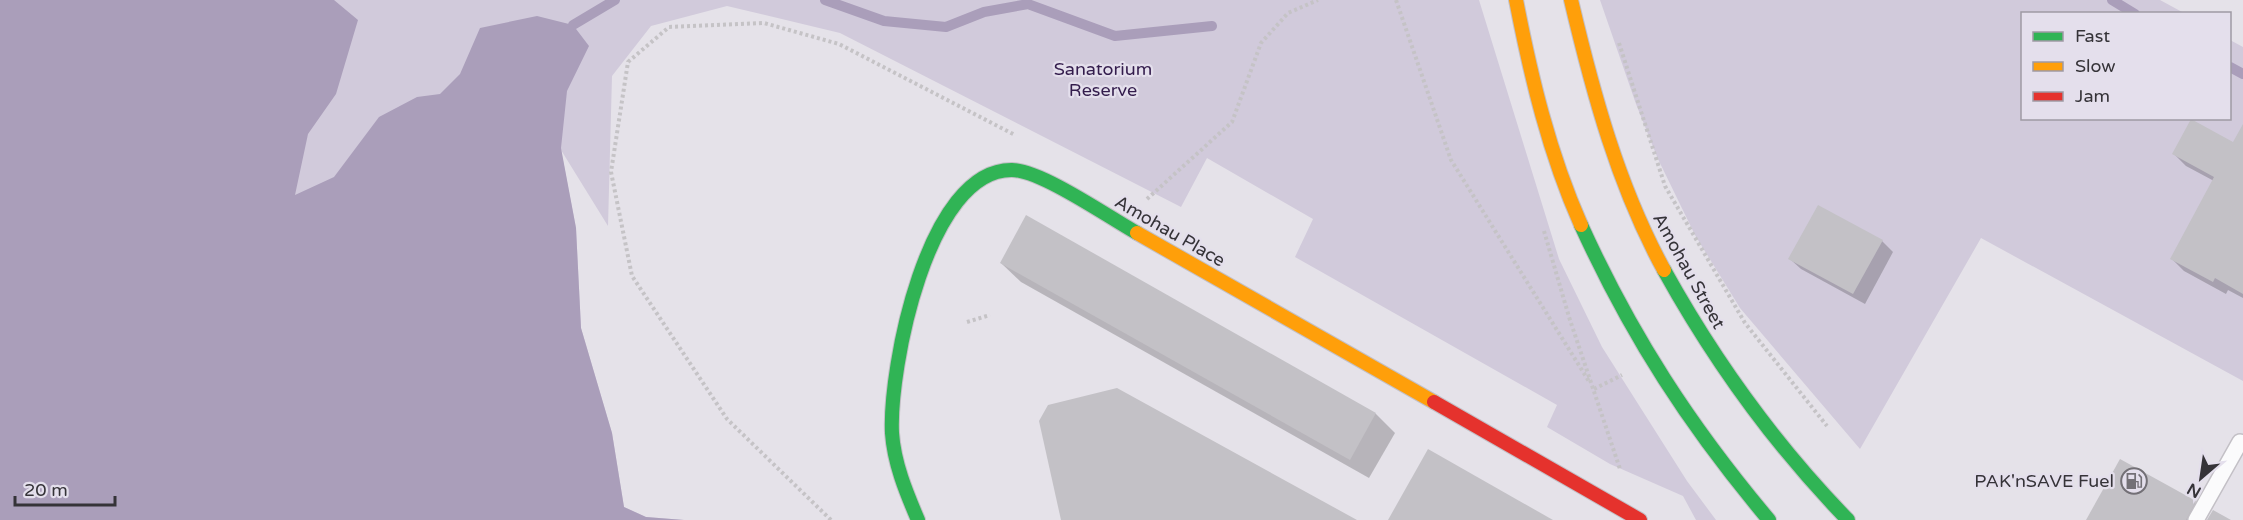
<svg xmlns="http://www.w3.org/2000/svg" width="2243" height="520" viewBox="0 0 2243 520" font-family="'Varela Round',sans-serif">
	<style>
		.green { fill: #d1cadb }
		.water { fill: #aa9eba }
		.shadow { fill: #0003 }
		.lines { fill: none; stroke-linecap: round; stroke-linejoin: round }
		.stream { stroke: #aa9eba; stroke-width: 10 }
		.building { fill: #c3c1c6 }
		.lane-casing { stroke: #c3c0c6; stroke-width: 18 }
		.fast-casing { stroke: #c3c0c6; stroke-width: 16 }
		.slow-casing { stroke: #c3c0c6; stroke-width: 16 }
		.jam-casing { stroke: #c3c0c6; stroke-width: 16 }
		.path { stroke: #c5c3c6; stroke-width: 4; stroke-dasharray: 3 3; stroke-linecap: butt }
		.lane { stroke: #fbfbfc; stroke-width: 15 }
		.fast { stroke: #30b455; stroke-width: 14 }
		.slow { stroke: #ff9f0a; stroke-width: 14 }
		.jam { stroke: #e5322d; stroke-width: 14 }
		.labels { text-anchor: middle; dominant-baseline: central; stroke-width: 4.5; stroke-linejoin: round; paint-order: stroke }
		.park-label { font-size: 18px; fill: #331c4c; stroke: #e4dfec }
		.street-label { font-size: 18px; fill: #353338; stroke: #e4dfec }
		.poi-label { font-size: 18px; fill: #353338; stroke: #e4dfec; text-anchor: end }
	</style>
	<rect width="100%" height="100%" fill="#e5e2e9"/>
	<g class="green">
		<path d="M0 0H1479L1559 259 1602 347 1687 481 1716 520H1696L1683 496 1610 464 1547 427 1557 405 1295 257 1313 219 1207 158 1181 207 840 33 727 6 651 26 612 76 608 226 561 150 576 228 581 328 612 433 624 507 646 517 684 520H0Z"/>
		<path d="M1600 0H2160L2184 13 2022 14V118H2230V40L2243 47V381L1981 238 1860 449 1740 308 1695 235 1658 159 1636 104Z"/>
	</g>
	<path class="water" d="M0 0H334L358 20 336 94 308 134 295 195 334 177 379 117 417 97 440 94 460 74 480 28 537 16 573 25 589 46 567 91 561 148 576 228 581 328 612 433 624 507 646 517 684 520H0Z"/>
	<g class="shadow">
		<path d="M2243 150V298L2228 290 2226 294 2184 271 2172 259 2214 181 2186 166 2174 154Z"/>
		<path d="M1882 241 1893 252 1865 304 1801 269 1790 259Z"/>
		<path d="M1001 263 1376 414 1395 433 1369 478 1021 282Z"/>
		<path d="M2195 502 2200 507 2193 520H2088Z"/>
	</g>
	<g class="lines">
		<g class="stream">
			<path d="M825 0 884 21 946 27 984 12 1028 4 1115 36 1212 26"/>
			<path d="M2112 0 2135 14"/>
			<path d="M573 25 615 0"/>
			<path d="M2230 67 2243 74"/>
		</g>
	</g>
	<g class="building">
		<path d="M2191 119 2233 142 2243 124V294L2215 278 2213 282 2170 259 2214 177 2172 154Z"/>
		<path d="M1818 205 1883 240 1853 294 1788 259Z"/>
		<path d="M1026 215 1376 413 1350 460 1000 263Z"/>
		<path d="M1117 388 1357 520H1061L1039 421 1048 405Z"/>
		<path d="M1428 449 1553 520H1388Z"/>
		<path d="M2120 459 2196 501 2186 520H2086Z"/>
		<path d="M2213 510 2231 520H2207Z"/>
	</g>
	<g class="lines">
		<g class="lane-casing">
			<path id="lane" d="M2196 520 2240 442"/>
		</g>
		<g class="fast-casing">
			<g id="fast">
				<path d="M1581 225C1632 337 1690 426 1769 520"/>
				<path d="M1664 270C1715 362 1775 445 1848 520"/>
				<path d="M918 520C906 492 894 463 892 433 889 369 927 169 1012 170 1041 170 1110 218 1137 233"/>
			</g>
		</g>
		<g class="slow-casing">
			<g id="slow">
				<path d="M1516 0C1531 77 1549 153 1581 225"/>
				<path d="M1571 0C1593 93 1618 186 1664 270"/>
				<path d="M1137 233 1434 402"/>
			</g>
		</g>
		<g class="jam-casing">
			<path id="jam" d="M1434 402 1640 520"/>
		</g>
		<g class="path">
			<path d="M1396 0 1451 160 1590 383"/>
			<path d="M1619 43 1665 186 1745 323 1827 426"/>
			<path d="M1147 199 1232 122 1261 43 1288 13 1318 0"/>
			<path d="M1544 231 1569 317 1620 469"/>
			<path d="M967 322 990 315"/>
			<path d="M1594 389 1622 375"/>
			<path d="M831 520 727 419 632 276 611 172 628 62 669 27 764 23 839 44 1015 135"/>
		</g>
		<use href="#lane" class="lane"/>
		<use href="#fast" class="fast"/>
		<use href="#slow" class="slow"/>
		<use href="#jam" class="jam"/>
	</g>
	<defs>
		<g id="fuel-ring" transform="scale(1.35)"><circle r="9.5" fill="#e4dfec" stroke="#737076" stroke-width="1.5"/><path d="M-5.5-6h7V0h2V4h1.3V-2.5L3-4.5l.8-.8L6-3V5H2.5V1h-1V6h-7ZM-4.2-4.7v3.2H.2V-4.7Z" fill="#737076"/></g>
	</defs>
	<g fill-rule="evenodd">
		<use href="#fuel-ring" x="2134" y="481"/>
	</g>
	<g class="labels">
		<g class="park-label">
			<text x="1103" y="69">Sanatorium<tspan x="1103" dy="21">Reserve</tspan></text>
		</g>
		<g class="street-label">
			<text transform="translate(1170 231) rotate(30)">Amohau Place</text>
			<text transform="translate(1689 271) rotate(61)">Amohau Street</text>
		</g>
		<g class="poi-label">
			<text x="2114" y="481">PAK'nSAVE Fuel</text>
		</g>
	</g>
	<rect x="2021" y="12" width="210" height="108" fill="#e4dfec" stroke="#9e9aa4" stroke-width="1.5"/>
	<rect x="2033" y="32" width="30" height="9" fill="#30b455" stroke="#9e9aa4" stroke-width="1.5"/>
	<text x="2075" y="42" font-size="18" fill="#353338">Fast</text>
	<rect x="2033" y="62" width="30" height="9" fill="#ff9f0a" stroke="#9e9aa4" stroke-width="1.5"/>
	<text x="2075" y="72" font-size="18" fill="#353338">Slow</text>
	<rect x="2033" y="92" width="30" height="9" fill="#e5322d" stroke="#9e9aa4" stroke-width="1.5"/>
	<text x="2075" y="102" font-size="18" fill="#353338">Jam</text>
	<g transform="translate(2201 478) rotate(209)" stroke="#e4dfec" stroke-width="4.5" paint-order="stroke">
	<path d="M0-4.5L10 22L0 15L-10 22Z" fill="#353338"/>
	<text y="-9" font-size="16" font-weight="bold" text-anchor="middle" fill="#353338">N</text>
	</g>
	<path d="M15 496v9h100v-9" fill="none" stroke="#353338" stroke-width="3"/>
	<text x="24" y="496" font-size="18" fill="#353338" stroke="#e4dfec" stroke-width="4.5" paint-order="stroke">20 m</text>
</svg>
